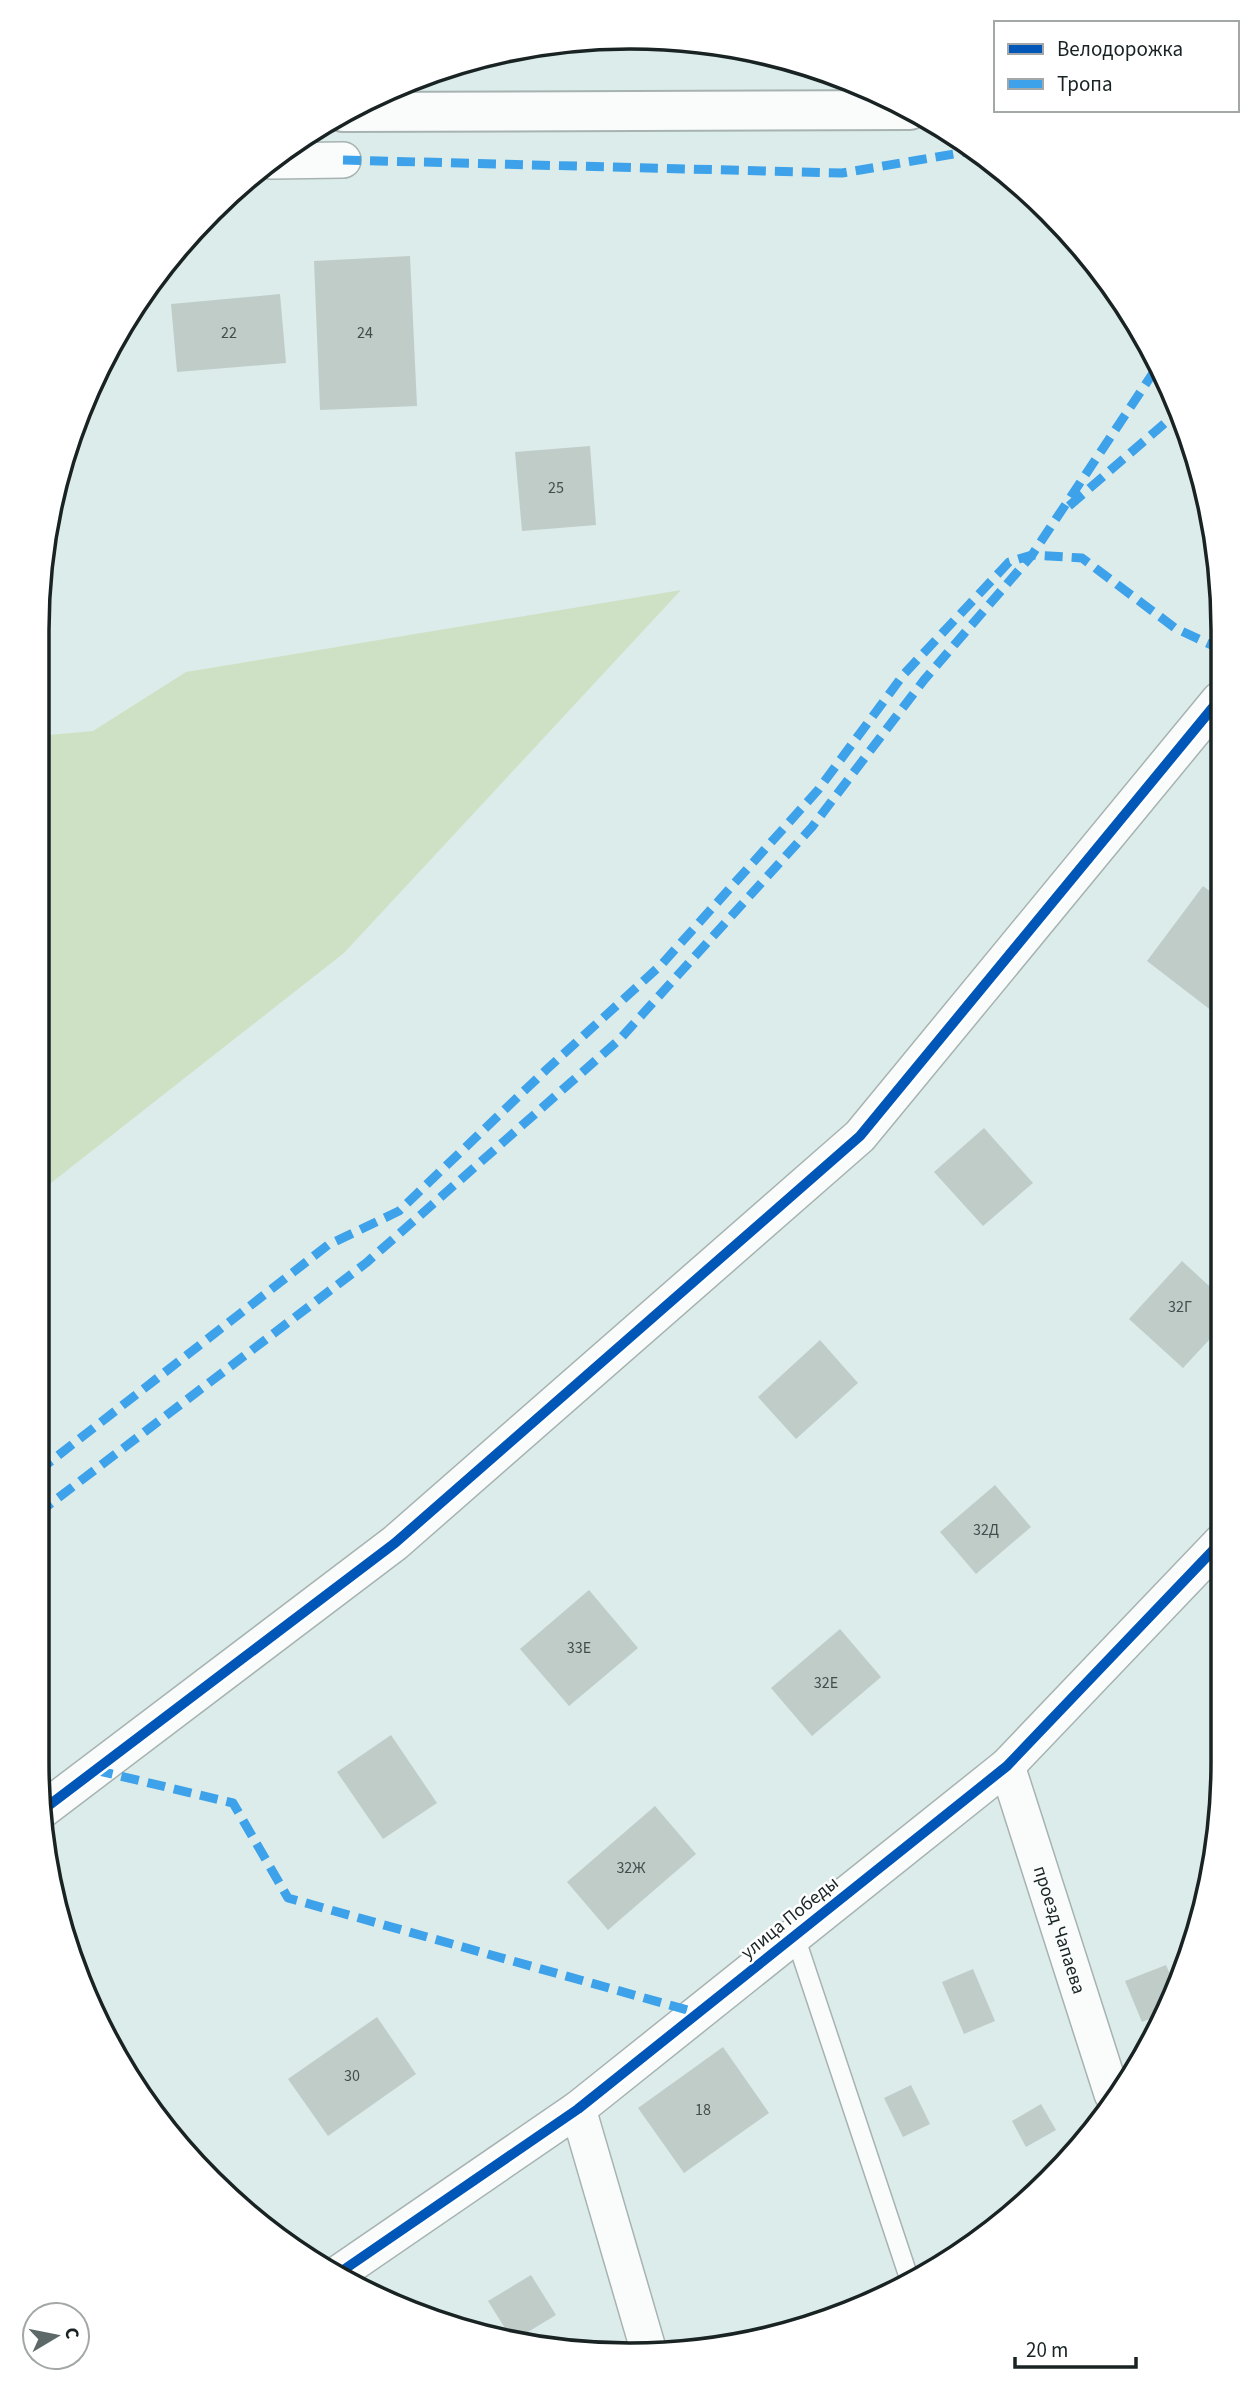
<svg xmlns="http://www.w3.org/2000/svg" width="1260" height="2392" viewBox="0 0 1260 2392" font-family="'Source Sans 3',sans-serif">
	<style>
		.green { fill: #cfe1c5 }
		.building { fill: #c0ccc8 }
		.lines { fill: none; stroke-linecap: round; stroke-linejoin: round }
		.lane-casing { stroke: #a6b3b1; stroke-width: 21 }
		.street-casing { stroke: #a6b3b1; stroke-width: 38 }
		.secondary-casing { stroke: #a6b3b1; stroke-width: 42 }
		.lane { stroke: #fafcfc; stroke-width: 18 }
		.street { stroke: #fafcfc; stroke-width: 35 }
		.secondary { stroke: #fafcfc; stroke-width: 38 }
		.quiet { stroke: #3da2ea; stroke-width: 9; stroke-dasharray: 18 9; stroke-linecap: butt }
		.cycleway-casing { stroke: #fff; stroke-width: 15 }
		.cycleway { stroke: #0057b8; stroke-width: 10 }
		.labels { text-anchor: middle; dominant-baseline: central; stroke-width: 5; stroke-linejoin: round; paint-order: stroke }
		.number-label { font-size: 16px; fill: #434d4c }
		.street-label { font-size: 19px; fill: #192323; stroke: #fff }
		.rim { fill: none; stroke: #192323; stroke-width: 3.5 }
	</style>
	<rect width="100%" height="100%" fill="#dcecea"/>
	<path class="green" d="M681 590 344 953 37 1194 38 736 93 731 186 672Z"/>
	<g class="building">
		<path d="M410 256 417 406 320 410 314 261Z"/>
		<path d="M280 294 286 363 177 372 171 304Z"/>
		<path d="M590 446 596 525 522 531 515 452Z"/>
		<path d="M1203 886 1219 898 1220 1002 1212 1011 1147 961Z"/>
		<path d="M984 1128 1033 1183 983 1226 934 1172Z"/>
		<path d="M1182 1261 1220 1296 1221 1327 1183 1368 1129 1319Z"/>
		<path d="M820 1340 858 1383 796 1439 758 1397Z"/>
		<path d="M995 1485 1031 1527 976 1574 940 1532Z"/>
		<path d="M589 1590 638 1648 569 1706 520 1649Z"/>
		<path d="M840 1629 881 1677 812 1736 771 1688Z"/>
		<path d="M391 1735 437 1803 383 1839 337 1772Z"/>
		<path d="M655 1806 696 1854 608 1930 567 1882Z"/>
		<path d="M1166 1965 1176 1988 1167 2012 1142 2022 1125 1981Z"/>
		<path d="M973 1969 995 2021 964 2034 942 1982Z"/>
		<path d="M377 2017 416 2074 328 2136 288 2079Z"/>
		<path d="M723 2047 769 2113 684 2173 638 2108Z"/>
		<path d="M911 2085 930 2124 903 2137 884 2098Z"/>
		<path d="M1041 2104 1056 2130 1026 2147 1012 2121Z"/>
		<path d="M531 2275 556 2315 513 2341 488 2301Z"/>
	</g>
	<g class="lines">
		<g class="lane-casing">
			<path id="lane" d="M795 1936 910 2281"/>
		</g>
		<g class="street-casing">
			<g id="street">
				<path d="M271 161 343 160"/>
				<path id="s1" d="M1007 1766 1112 2094"/>
				<path d="M44 1809 395 1543 860 1136 1219 700"/>
				<path d="M578 2109 649 2352"/>
				<path d="M339 2273 578 2109 1007 1766 1221 1542"/>
			</g>
		</g>
		<g class="secondary-casing">
			<path id="secondary" d="M343 112 910 110"/>
		</g>
		<use href="#lane" class="lane"/>
		<use href="#street" class="street"/>
		<use href="#secondary" class="secondary"/>
		<g class="quiet">
			<path d="M343 160 842 173 972 151"/>
			<path d="M1069 506 1180 410"/>
			<path d="M37 1472 328 1245 399 1211 546 1070 662 964 818 790 904 674 1009 562 1032 555 1082 558 1175 628 1218 648"/>
			<path d="M37 1514 366 1263 620 1039 812 827 924 680 1032 555 1157 367"/>
			<path d="M95 1770 233 1803 288 1898 698 2013"/>
		</g>
		<g class="cycleway-casing">
			<g id="cycleway">
				<path d="M44 1809 395 1543 860 1136 1219 700"/>
				<path d="M339 2273 578 2109 1007 1766 1221 1542"/>
			</g>
		</g>
		<use href="#cycleway" class="cycleway"/>
	</g>
	<g class="labels">
		<g class="number-label">
			<text x="229" y="333">22</text>
			<text x="365" y="333">24</text>
			<text x="556" y="488">25</text>
			<text x="1180" y="1307">32Г</text>
			<text x="986" y="1530">32Д</text>
			<text x="579" y="1648">33Е</text>
			<text x="826" y="1683">32Е</text>
			<text x="631" y="1868">32Ж</text>
			<text x="352" y="2076">30</text>
			<text x="703" y="2110">18</text>
		</g>
		<g class="street-label">
			<text transform="translate(790 1918) rotate(-39)">улица Победы</text>
			<text stroke="none"><textPath href="#s1" startOffset="172">проезд Чапаева</textPath></text>
		</g>
	</g>
	<path d="M0 0H1260V2392H0ZM630 49H630A581 581 0 0 1 1211 630V1762A581 581 0 0 1 630 2343H630A581 581 0 0 1 49 1762V630A581 581 0 0 1 630 49Z" fill="#fff" fill-rule="evenodd"/>
	<path class="rim" d="M630 49H630A581 581 0 0 1 1211 630V1762A581 581 0 0 1 630 2343H630A581 581 0 0 1 49 1762V630A581 581 0 0 1 630 49Z"/>
	<rect x="994" y="21" width="245" height="91" fill="#ffffff" stroke="#a3a7a7" stroke-width="2"/>
	<rect x="1008" y="44" width="35" height="10" fill="#0057b8" stroke="#a3a7a7" stroke-width="2"/>
	<text x="1057" y="56" font-size="21" fill="#192323">Велодорожка</text>
	<rect x="1008" y="79" width="35" height="10" fill="#3da2ea" stroke="#a3a7a7" stroke-width="2"/>
	<text x="1057" y="91" font-size="21" fill="#192323">Тропа</text>
	<g transform="translate(56 2336) rotate(80)"><circle r="33" fill="#ffffff" stroke="#a3a7a7" stroke-width="2"/>
	<path d="M0-5L12 26L0 18L-12 26Z" fill="#5d6969"/>
	<text y="-10" font-size="19" font-weight="bold" text-anchor="middle" fill="#192323">С</text>
	</g>
	<path d="M1015 2357v10h121v-10" fill="none" stroke="#192323" stroke-width="3.5"/>
	<text x="1026" y="2357" font-size="21" fill="#192323" stroke="#ffffff" stroke-width="5" paint-order="stroke">20 m</text>
</svg>
